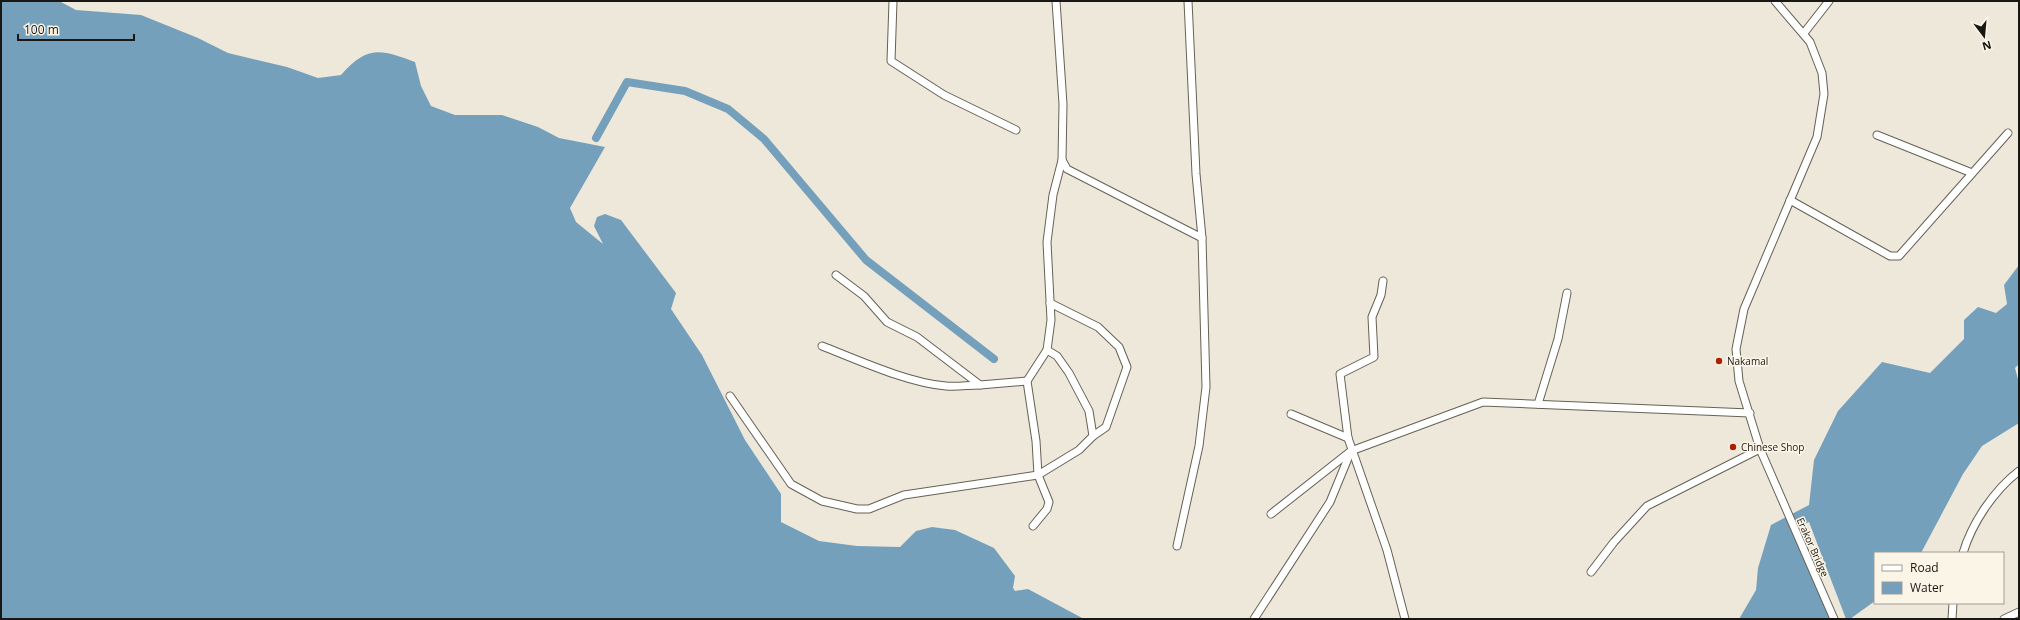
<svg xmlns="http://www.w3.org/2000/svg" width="2020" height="620" viewBox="0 0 2020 620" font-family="'Open Sans',sans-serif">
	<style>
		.water { fill: #75a0bc }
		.pier { fill: #eee8db }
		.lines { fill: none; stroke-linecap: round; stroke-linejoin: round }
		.canal { stroke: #75a0bc; stroke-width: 8 }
		.street-casing { stroke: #666156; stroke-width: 9 }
		.street { stroke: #fff; stroke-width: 7 }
		.poi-dot { fill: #ae2100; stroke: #fbf5e8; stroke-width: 1.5 }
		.labels { text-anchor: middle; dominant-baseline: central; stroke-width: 3; stroke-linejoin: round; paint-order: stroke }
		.poi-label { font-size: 10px; fill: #191713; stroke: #fbf5e8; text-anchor: start }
		.street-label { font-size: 10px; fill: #191713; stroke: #fbf5e8 }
	</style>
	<rect width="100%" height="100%" fill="#eee8db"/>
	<g class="water">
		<path d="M1 1H59L76 10 141 15 198 38 228 53 287 67 318 78 341 75C367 45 381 49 415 62L421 86 431 106 455 115H502L538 127 559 138 605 147 570 208 576 222 603 244 594 226 597 217 605 214 621 220 676 293 671 309 702 355 745 440 781 494V522L819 541 857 546 900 547 916 531 932 527 955 530 994 548 1015 576 1013 588 1015 591 1028 589 1084 619H1Z"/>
		<path d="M2019 265V364L2015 368 2019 383V423L1982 446 1963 474 1921 553H1875V601L1850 619H1739L1756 590 1758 568 1771 525 1809 505 1814 460 1838 411 1882 362 1930 373 1964 339V320L1978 307 1996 313 2007 304 2004 285Z"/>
	</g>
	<path class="pier" d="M1809 522 1846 619H1830L1794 528Z"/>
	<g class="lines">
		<path class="canal" d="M596 138 627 82 685 91 728 109 764 139 866 260 994 359"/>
		<g class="street-casing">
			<g id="street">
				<path d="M893 1 891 61 944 95 1016 130"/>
				<path d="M1056 1 1063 104 1062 160 1067 169 1202 238"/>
				<path d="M1775 1 1810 42 1822 73 1824 94 1817 137 1744 309 1736 349 1739 381 1760 449 1834 619"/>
				<path d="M1804 33 1829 1"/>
				<path d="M1877 135 1972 173"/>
				<path d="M1790 200 1890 256H1899L2008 133"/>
				<path d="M836 275 864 296 887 322 917 337 980 385 1027 381"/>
				<path d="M1383 281 1381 295 1372 317 1374 357 1340 374 1348 438 1387 550 1405 619"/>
				<path d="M1050 303 1098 327 1119 347 1127 367 1106 427 1093 436"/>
				<path d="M822 346C858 360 908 383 946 386 957 387 969 385 980 385"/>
				<path d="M730 396 791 484 822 501 857 509H869L904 495 1038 475 1079 450 1093 436 1089 411 1069 373 1057 356 1047 350 1051 320 1047 242 1053 195 1062 160"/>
				<path d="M1538 404 1558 339 1567 293"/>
				<path d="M1291 414 1348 438"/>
				<path d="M1271 514 1351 451 1483 402 1750 413"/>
				<path d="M1033 526 1047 509 1049 502 1038 475 1036 441 1027 381 1047 350"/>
				<path d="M1177 546 1199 446 1206 387 1202 238 1196 174 1188 1"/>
				<path d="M1963 553C1972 523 1994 490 2019 471"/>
				<path d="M1591 572 1614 542 1647 506 1760 449"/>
				<path d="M1254 619 1330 502 1351 451"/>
				<path d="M1952 619 1953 603"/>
				<path d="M2004 619 2019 612"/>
			</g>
		</g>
		<use href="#street" class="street"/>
	</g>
	<g class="poi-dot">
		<circle cx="1719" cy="361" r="4"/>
		<circle cx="1733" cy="447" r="4"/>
	</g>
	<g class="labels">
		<g class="poi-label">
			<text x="1727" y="361">Nakamal</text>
			<text x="1741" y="447">Chinese Shop</text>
		</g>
		<g class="street-label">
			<text transform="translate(1813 547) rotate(66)">Erakor Bridge</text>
		</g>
	</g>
	<rect width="2020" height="620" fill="none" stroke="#191713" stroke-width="4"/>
	<rect x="1874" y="552" width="130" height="52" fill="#fbf5e8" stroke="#a19c93"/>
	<rect x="1882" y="565" width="20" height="6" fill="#ffffff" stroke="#a19c93"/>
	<text x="1910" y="572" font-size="12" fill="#191713">Road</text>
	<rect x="1882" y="582" width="20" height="12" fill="#75a0bc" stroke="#a19c93"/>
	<text x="1910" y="592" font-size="12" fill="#191713">Water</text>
	<g transform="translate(1984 36) rotate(164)" stroke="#fbf5e8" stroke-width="3" paint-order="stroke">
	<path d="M0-3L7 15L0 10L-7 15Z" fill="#191713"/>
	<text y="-6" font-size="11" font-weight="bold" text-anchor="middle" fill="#191713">N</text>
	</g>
	<path d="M18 34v6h116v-6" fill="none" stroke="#191713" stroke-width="2"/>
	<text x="24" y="34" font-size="12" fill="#191713" stroke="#fbf5e8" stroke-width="3" paint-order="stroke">100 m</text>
</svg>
